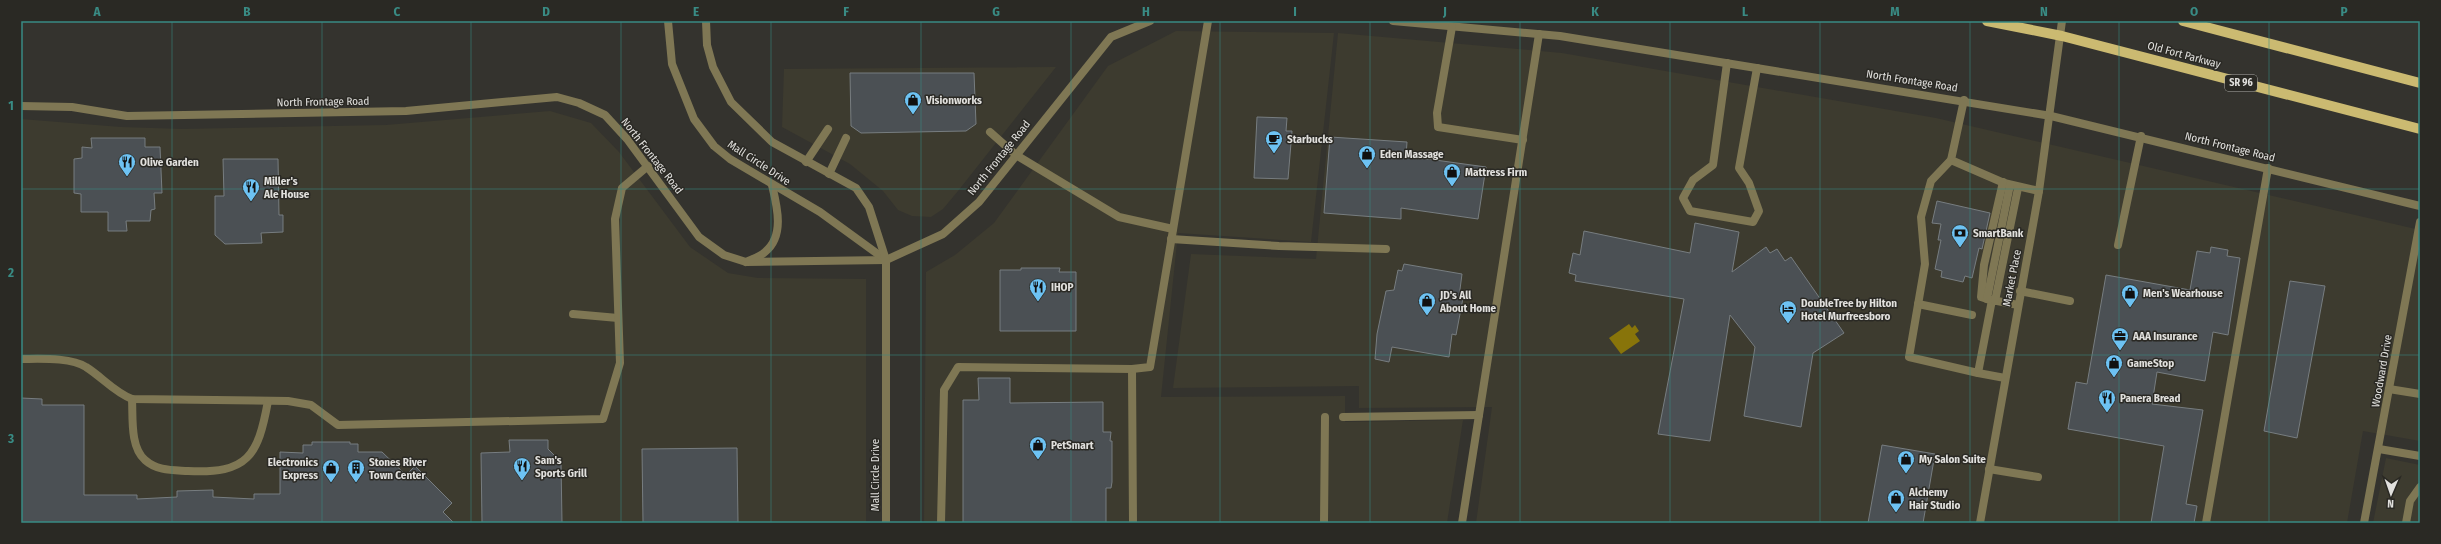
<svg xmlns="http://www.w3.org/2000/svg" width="2441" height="544" viewBox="0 0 2441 544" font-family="'Fira Sans Condensed',sans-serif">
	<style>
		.built { fill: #3d3b2f }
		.water { fill: #88740a }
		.building { fill: #4b5054; stroke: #777d80 }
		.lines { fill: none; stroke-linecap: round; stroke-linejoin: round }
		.service { stroke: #7f7754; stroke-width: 8 }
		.minor { stroke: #7f7754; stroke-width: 8 }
		.tertiary { stroke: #7f7754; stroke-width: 8 }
		.primary { stroke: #cbba71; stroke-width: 10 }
		.grid { fill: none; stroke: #398b84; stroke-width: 1; stroke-opacity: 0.55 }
		.labels { text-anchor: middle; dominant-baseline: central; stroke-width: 3; stroke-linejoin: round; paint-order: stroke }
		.shield { fill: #2a2924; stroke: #aaa9a6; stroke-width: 1 }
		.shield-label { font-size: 10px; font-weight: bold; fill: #e1e0dd }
		.street-label { font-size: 11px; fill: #e1e0dd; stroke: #2a2924 }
		.poi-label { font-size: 11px; font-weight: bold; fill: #e1e0dd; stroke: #2a2924; text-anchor: start }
		.neatline { fill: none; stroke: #398b84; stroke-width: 1.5 }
		.grid-label { font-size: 13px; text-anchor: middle; font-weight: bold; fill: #398b84 }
	</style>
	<rect width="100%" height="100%" fill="#34332e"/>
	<g class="built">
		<path d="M1176 31 1334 33 1311 242 1178 233 1161 397 1345 396V422L1463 420 1447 523H924L926 272 955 255 994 223 1108 66Z"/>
		<path d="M1338 33 1562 53 1936 118 2420 230V441L2363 431 2347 523H1476L1492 407 1359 408V386L1173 388 1191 254 1316 259Z"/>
		<path d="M1056 67 958 191 943 209 931 217 912 216 898 210 883 191 850 164 782 127 784 69Z"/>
		<path d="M550 111 591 123 619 152 690 247 728 273 758 278 866 279V523H21V119L121 127 183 129 386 125Z"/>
		<path d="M2386 458 2420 465V523H2373Z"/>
	</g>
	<path class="water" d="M1629 324 1632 328 1635 325 1639 331 1635 334 1640 341 1621 354 1609 338Z"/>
	<g class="building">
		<path d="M850 73H974L976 124 966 131 861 133 851 126Z"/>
		<path d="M1257 117 1287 118 1286 131H1292L1288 179 1254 178Z"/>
		<path d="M1330 137 1407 142 1406 156 1486 167 1478 219 1401 208V219L1324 213Z"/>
		<path d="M91 138H145V147H160L162 193H154L155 209 151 210 150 221H126L127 231H108V212H81V194L74 193V159L82 158V147L92 148Z"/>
		<path d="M223 159H278L279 215H283V232L261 233 262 243 225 244 215 235V196H224Z"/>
		<path d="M1937 201 1990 213 1982 249 1979 248 1972 278 1965 276 1963 282 1941 277 1942 271 1935 269 1941 240H1938L1941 224 1932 223Z"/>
		<path d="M1695 223 1739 232 1732 272 1766 247 1770 253 1777 249 1785 261 1791 257 1844 333 1813 353 1801 427 1744 416 1755 347 1730 315 1710 441 1658 434 1684 299 1575 281 1576 275 1569 273 1573 253 1580 255 1584 231 1690 253Z"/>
		<path d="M2211 247 2228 250 2227 256 2240 258 2228 335 2213 332 2205 381 2157 372 2152 404 2203 410 2186 504 2197 506 2194 523H2151L2164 446 2068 429 2076 382 2087 384 2106 275 2190 290 2197 251 2210 253Z"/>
		<path d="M1404 264 1462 274 1459 297 1463 298 1456 335 1452 334 1449 357 1392 347 1389 362 1375 359 1377 334 1386 291 1394 290 1398 270 1402 271Z"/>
		<path d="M1021 268H1060L1059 272H1076V331H1000V270H1021Z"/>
		<path d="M2290 281 2325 286 2297 438 2264 431Z"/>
		<path d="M978 378H1010V403L1103 402V432H1111L1110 441H1112V482L1111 488H1106V523H963V400H979Z"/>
		<path d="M21 398 42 399V405H84V495H137V499L177 497V491L213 490V497L254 499V494H280V452L303 453V445H312V442H350V444H358V452H382L406 475 415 466 452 503 443 512 454 523H21Z"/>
		<path d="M509 440H548V449L561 462 562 523H482L481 453 510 452Z"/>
		<path d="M1882 445 1935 454 1923 523H1868Z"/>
		<path d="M737 448 738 523H643L642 449Z"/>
	</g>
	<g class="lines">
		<g class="service">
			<path d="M1393 21 1560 36 2051 116 2420 206"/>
			<path d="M1452 27 1437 113 1438 127 1523 140"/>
			<path d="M1727 63 1713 165 1693 180 1683 198 1690 211 1753 222 1759 211 1749 183 1739 168 1757 68"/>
			<path d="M1964 100 1951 160 2004 183 2039 191"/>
			<path d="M21 106 72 107 127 116 406 111 557 97 579 103 605 115 627 139 699 237 724 255 746 262 886 260 943 234 979 202 1111 37 1150 21"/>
			<path d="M990 132 1016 155 1119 217 1173 229"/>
			<path d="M1951 160 1931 181 1921 217 1925 264 1909 357 1978 373 1992 300 2018 305"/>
			<path d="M806 162 828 129"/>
			<path d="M829 174 846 138"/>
			<path d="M1171 239 1279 246 1386 249"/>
			<path d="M2118 245 2141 136"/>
			<path d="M2020 291 2070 301"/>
			<path d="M1987 299 1981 297 1984 265 2003 182"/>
			<path d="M1991 300 1987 299 2010 185"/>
			<path d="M1995 301 2018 188"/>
			<path d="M1918 304 1972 315"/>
			<path d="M573 314 618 318"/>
			<path d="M21 359C39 359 71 357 86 367 102 377 114 392 132 399L288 401 311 405 338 425 603 419 620 363 615 219 622 188 648 166"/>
			<path d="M1132 369 1133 523"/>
			<path d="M1978 373 2005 378"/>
			<path d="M2389 389 2420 394"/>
			<path d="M132 399C133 418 130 447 145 460 157 471 173 470 188 471 248 474 258 456 268 401"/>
			<path d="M1343 417 1479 415"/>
			<path d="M2379 449 2420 456"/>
			<path d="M1989 469 2038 477"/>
			<path d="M941 523 944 390 958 367 1132 369 1150 367 1208 21"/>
			<path d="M1324 523 1325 417"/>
			<path d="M1462 523 1539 34"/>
			<path d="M2206 523 2268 168"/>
			<path d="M2364 523 2420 222"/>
			<path d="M2406 523 2410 501 2420 487"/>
		</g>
		<path class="minor" d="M1980 523 2039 191 2062 21"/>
		<g class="tertiary">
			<path d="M668 21 672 64 694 119 714 146 730 159 820 212 886 260"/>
			<path d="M706 21 707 45 713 67 731 102 772 142 856 188 869 207 886 260V523"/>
			<path d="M746 262C752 259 760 257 765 252 785 236 777 206 772 185"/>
		</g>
		<g class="primary">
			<path d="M1987 21 2062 36 2420 129"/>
			<path d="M2183 21 2420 83"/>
		</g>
	</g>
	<path class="grid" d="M172 21V523M322 21V523M471 21V523M621 21V523M771 21V523M921 21V523M1071 21V523M1220 21V523M1370 21V523M1520 21V523M1670 21V523M1820 21V523M1970 21V523M2119 21V523M2269 21V523M21 189H2420M21 355H2420"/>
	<defs>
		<g id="shop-pin" transform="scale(0.9)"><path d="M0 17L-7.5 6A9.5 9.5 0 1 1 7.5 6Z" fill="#6dc2f3" stroke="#2a2924"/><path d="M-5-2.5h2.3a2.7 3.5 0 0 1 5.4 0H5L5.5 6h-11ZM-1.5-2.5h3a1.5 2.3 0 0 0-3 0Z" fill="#111"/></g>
		<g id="cafe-pin" transform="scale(0.9)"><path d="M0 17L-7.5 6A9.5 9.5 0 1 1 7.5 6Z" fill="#6dc2f3" stroke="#2a2924"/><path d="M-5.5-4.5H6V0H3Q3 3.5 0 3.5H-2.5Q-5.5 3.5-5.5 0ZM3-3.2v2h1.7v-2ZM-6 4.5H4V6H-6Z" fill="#111"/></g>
		<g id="restaurant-pin" transform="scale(0.9)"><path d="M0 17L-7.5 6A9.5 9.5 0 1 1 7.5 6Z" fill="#6dc2f3" stroke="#2a2924"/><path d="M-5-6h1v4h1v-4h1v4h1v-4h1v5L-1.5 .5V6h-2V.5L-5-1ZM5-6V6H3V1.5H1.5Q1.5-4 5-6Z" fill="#111"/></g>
		<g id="bank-pin" transform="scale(0.9)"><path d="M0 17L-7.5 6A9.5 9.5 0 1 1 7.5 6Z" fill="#6dc2f3" stroke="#2a2924"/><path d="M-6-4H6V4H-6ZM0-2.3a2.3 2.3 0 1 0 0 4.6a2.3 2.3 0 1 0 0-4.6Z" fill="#111"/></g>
		<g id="hotel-pin" transform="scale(0.9)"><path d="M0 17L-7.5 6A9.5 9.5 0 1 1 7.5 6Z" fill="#6dc2f3" stroke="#2a2924"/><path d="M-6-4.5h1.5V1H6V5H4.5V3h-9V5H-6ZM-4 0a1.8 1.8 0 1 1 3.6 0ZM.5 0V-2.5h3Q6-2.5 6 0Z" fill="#111"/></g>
		<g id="office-pin" transform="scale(0.9)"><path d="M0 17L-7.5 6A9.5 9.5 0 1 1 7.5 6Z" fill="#6dc2f3" stroke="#2a2924"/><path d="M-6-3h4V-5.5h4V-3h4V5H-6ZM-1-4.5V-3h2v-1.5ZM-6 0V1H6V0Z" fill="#111"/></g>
		<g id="building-pin" transform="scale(0.9)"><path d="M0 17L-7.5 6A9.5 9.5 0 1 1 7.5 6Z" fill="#6dc2f3" stroke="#2a2924"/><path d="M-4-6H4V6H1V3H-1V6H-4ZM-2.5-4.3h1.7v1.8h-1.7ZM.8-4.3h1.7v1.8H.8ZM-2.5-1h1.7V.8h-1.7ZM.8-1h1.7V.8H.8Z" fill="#111"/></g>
	</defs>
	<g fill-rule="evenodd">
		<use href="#shop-pin" x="913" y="100"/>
		<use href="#cafe-pin" x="1274" y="139"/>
		<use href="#shop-pin" x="1367" y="154"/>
		<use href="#restaurant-pin" x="127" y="162"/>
		<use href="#shop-pin" x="1452" y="172"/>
		<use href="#restaurant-pin" x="251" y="187"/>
		<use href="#bank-pin" x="1960" y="233"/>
		<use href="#restaurant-pin" x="1038" y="287"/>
		<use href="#shop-pin" x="2130" y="293"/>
		<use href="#shop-pin" x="1427" y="301"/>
		<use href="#hotel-pin" x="1788" y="309"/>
		<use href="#office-pin" x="2120" y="336"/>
		<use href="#shop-pin" x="2114" y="363"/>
		<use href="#restaurant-pin" x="2107" y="398"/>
		<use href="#shop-pin" x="1038" y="445"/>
		<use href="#shop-pin" x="1906" y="459"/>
		<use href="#restaurant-pin" x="522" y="466"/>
		<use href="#shop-pin" x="331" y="468"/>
		<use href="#building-pin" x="356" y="468"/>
		<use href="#shop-pin" x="1896" y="498"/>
	</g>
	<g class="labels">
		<rect class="shield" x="2225" y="75" width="32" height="16" rx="3"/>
		<g class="shield-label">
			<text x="2241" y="83">SR 96</text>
		</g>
		<g class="street-label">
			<text transform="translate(2184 55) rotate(15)">Old Fort Parkway</text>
			<text transform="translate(1912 81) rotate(9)">North Frontage Road</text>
			<text transform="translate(323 102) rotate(-1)">North Frontage Road</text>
			<text transform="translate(2230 147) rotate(14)">North Frontage Road</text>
			<text transform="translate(652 156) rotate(52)">North Frontage Road</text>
			<text transform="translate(999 158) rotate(-51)">North Frontage Road</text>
			<text transform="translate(759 163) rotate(33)">Mall Circle Drive</text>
			<text transform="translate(2012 278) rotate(-79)">Market Place</text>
			<text transform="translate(2382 371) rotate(-80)">Woodward Drive</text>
			<text transform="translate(875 475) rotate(-90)">Mall Circle Drive</text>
		</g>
		<g class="poi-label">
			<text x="926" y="100">Visionworks</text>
			<text x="1287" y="139">Starbucks</text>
			<text x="1380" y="154">Eden Massage</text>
			<text x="140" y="162">Olive Garden</text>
			<text x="1465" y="172">Mattress Firm</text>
			<text x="264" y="181">Miller's<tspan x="264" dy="13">Ale House</tspan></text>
			<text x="1973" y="233">SmartBank</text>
			<text x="1051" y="287">IHOP</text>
			<text x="2143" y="293">Men's Wearhouse</text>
			<text x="1440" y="295">JD's All<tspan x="1440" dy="13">About Home</tspan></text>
			<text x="1801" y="303">DoubleTree by Hilton<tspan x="1801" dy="13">Hotel Murfreesboro</tspan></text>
			<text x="2133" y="336">AAA Insurance</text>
			<text x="2127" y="363">GameStop</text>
			<text x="2120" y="398">Panera Bread</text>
			<text x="1051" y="445">PetSmart</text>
			<text x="1919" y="459">My Salon Suite</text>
			<text x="535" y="460">Sam's<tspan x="535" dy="13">Sports Grill</tspan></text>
			<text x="318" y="462" text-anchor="end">Electronics<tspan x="318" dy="13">Express</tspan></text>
			<text x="369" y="462">Stones River<tspan x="369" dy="13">Town Center</tspan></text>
			<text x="1909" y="492">Alchemy<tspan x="1909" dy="13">Hair Studio</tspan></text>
		</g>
	</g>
	<rect width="2441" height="544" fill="none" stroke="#2a2924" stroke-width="44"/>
	<g transform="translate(2391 494) rotate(182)" stroke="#2a2924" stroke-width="3" paint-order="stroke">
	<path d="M0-3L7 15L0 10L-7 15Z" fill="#e1e0dd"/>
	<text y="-6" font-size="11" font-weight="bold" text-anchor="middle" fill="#e1e0dd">N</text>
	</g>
	<rect x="22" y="22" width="2397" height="500" class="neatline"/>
	<g class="grid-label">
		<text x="97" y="16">A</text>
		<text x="247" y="16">B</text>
		<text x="397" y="16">C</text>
		<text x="546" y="16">D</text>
		<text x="696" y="16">E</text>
		<text x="846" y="16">F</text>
		<text x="996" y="16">G</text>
		<text x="1146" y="16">H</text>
		<text x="1295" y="16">I</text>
		<text x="1445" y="16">J</text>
		<text x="1595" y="16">K</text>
		<text x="1745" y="16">L</text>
		<text x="1895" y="16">M</text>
		<text x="2044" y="16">N</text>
		<text x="2194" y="16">O</text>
		<text x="2344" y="16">P</text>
		<text x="11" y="110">1</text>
		<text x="11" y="277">2</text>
		<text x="11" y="443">3</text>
	</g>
</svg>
